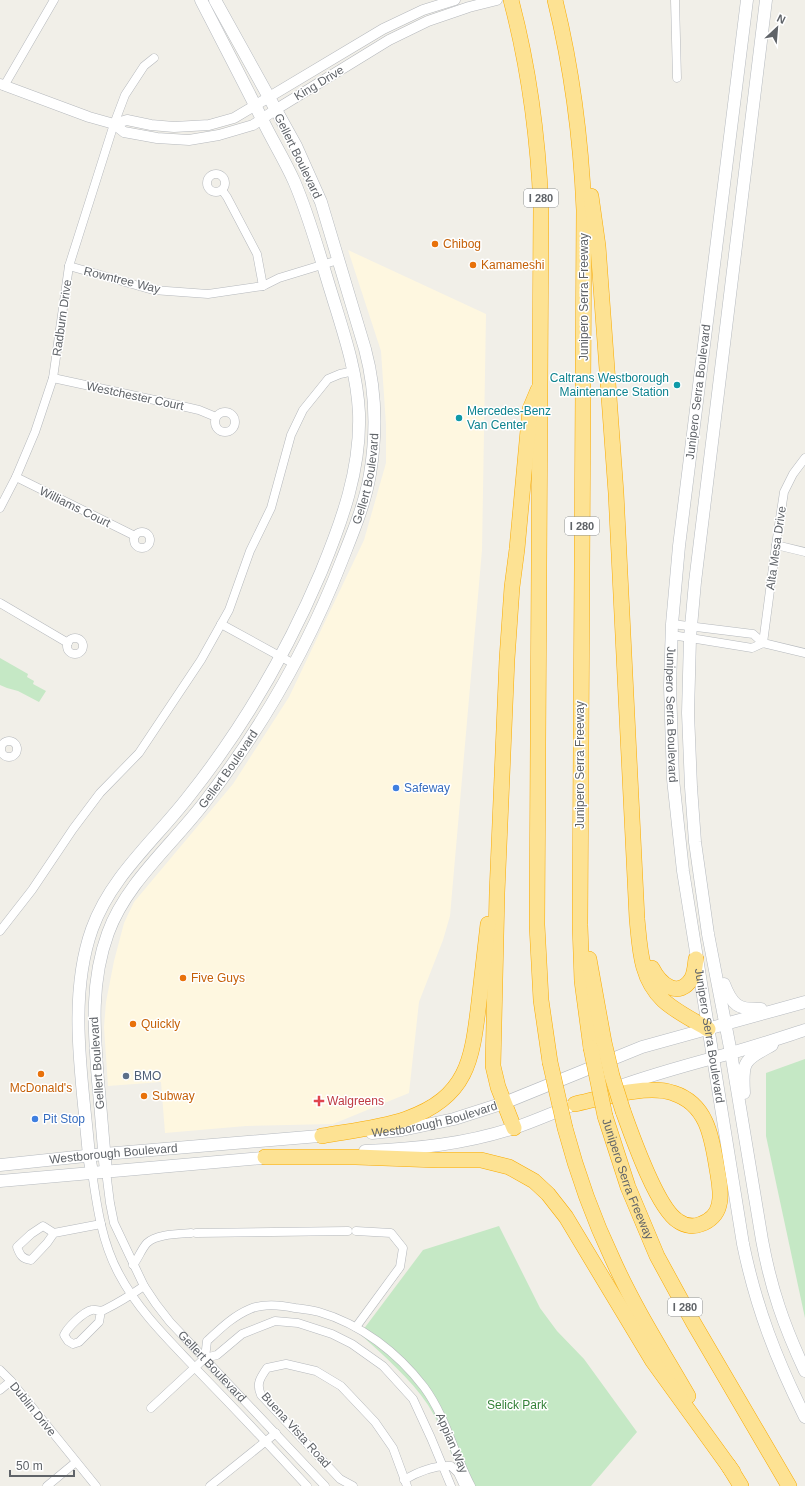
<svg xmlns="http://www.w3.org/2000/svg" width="805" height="1486" viewBox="0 0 805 1486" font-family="Helvetica,sans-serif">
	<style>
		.commercial { fill: #fef7e0 }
		.green { fill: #c5e8c5 }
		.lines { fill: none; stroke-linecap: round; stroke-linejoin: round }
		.minor-casing { stroke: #b5b8bc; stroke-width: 9 }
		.tertiary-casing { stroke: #b5b8bc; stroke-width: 11 }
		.secondary-casing { stroke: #b6babf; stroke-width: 13 }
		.motorway-casing { stroke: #f9ab00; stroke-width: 16 }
		.minor { stroke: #fff; stroke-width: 8 }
		.tertiary { stroke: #fff; stroke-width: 10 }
		.secondary { stroke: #fff; stroke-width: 12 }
		.motorway { stroke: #fde293; stroke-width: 15 }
		.motorway-bridge-casing { stroke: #f9ab00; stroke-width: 16; stroke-linecap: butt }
		.motorway-bridge { stroke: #fde293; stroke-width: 15 }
		.food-dot { fill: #e8710a; stroke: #fff; stroke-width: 1.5 }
		.culture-dot { fill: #0f9aa8; stroke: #fff; stroke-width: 1.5 }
		.shop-dot { fill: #3f7fe0; stroke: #fff; stroke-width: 1.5 }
		.service-dot { fill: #5c6f8a; stroke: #fff; stroke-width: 1.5 }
		.health-dot { fill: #e0444e; stroke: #fff; stroke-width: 1.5 }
		.labels { text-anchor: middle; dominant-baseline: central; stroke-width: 3; stroke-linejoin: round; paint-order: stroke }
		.shield { fill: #fff; stroke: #8f9295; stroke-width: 1 }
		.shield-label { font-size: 11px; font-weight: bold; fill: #5f6368 }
		.street-label { font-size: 12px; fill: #5f6368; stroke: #fff }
		.food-label { font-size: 12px; fill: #c56008; stroke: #fff; text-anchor: start }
		.culture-label { font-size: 12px; fill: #0d838f; stroke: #fff; text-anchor: end }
		.shop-label { font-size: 12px; fill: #366cbe; stroke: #fff; text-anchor: start }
		.service-label { font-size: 12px; fill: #4e5e75; stroke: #fff; text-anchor: start }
		.health-label { font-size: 12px; fill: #be3a42; stroke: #fff; text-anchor: start }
		.park-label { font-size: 12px; fill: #348238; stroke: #fff }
	</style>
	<rect width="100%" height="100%" fill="#f1efe8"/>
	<path class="commercial" d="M348 250 486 314 482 550 450 916 443 940 419 1002 409 1093 333 1124 246 1126 165 1133 161 1082 108 1086 104 1027 106 1002 114 961 124 923 134 902 233 784 289 697 364 540 386 463V425L381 351Z"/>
	<g class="green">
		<path d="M0 658 28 674 27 677 34 681 33 684 46 691 39 702 18 691 7 688 0 685Z"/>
		<path d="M805 1059V1318L766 1136V1073Z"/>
		<path d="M499 1226 540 1308 557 1331 584 1359 637 1432 591 1486H466C452 1460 444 1430 428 1405 410 1378 384 1356 360 1334L423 1250Z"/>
	</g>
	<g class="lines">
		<g class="minor-casing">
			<g id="minor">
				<path d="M675 0 677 78"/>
				<path d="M4 86 54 0"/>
				<circle cx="216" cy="183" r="9"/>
				<path d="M222 190 227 197 257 254 263 286"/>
				<path d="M69 266 153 290 208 294 263 286 279 278 338 260"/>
				<path d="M53 378 173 404 199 410 216 417"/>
				<circle cx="225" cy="422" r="10"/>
				<path d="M16 477 135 536"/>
				<path d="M0 508 16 477 35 432 53 378 69 266 114 124 125 95 144 66 154 58"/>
				<circle cx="142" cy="540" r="8"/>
				<path d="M776 545 805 552"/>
				<path d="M0 603 68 643"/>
				<path d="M221 624 294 664"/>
				<path d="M672 624 753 634 763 643"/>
				<path d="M672 635 752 648 763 643 805 653"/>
				<circle cx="75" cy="646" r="8"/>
				<path d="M763 643 776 545 784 492 793 474 805 458"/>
				<circle cx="9" cy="749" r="8"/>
				<path d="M0 931 32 890 73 829 100 793 139 753 201 660 229 610 250 551 271 508 291 435 303 410 328 379 340 374 354 371"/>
				<path id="s1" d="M106 1171 110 1203 114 1223 144 1286 156 1304 170 1322 325 1486"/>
				<path d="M92 1172C97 1207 102 1243 119 1274 139 1312 170 1341 199 1372 236 1410 272 1448 307 1486"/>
				<path d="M54 1233 47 1243 31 1260C22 1259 20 1255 17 1247L31 1234 43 1226 54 1233 101 1224"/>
				<path d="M196 1233 348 1231"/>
				<path d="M133 1265C138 1259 142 1248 147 1243 156 1234 178 1234 191 1233"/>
				<path d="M101 1311 99 1322 79 1342 73 1344 68 1341 64 1335C68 1327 83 1312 92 1310 96 1309 99 1312 104 1310 118 1303 131 1295 144 1286"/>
				<path d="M356 1327 400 1267 403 1248 391 1233 356 1231"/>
				<path d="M205 1358 207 1341C220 1329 233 1316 250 1309 264 1303 281 1305 295 1308 303 1309 312 1310 319 1312 361 1324 398 1353 424 1387 446 1417 454 1454 471 1486"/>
				<path d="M0 1370 11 1381 96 1486"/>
				<path d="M0 1390 11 1381"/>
				<path d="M151 1408 205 1358 217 1355 242 1334 275 1321 298 1323 332 1334 352 1344 383 1366 413 1399 431 1438 451 1486"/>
				<path d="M404 1480C419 1471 434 1465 451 1466L458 1473 464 1486"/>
				<path d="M47 1486 76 1462"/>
				<path d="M210 1486 276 1433"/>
				<path d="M353 1486 340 1479 261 1395C256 1384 260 1378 267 1368L286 1364 316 1371 341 1386 375 1422 393 1448 407 1486"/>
			</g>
		</g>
		<g class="tertiary-casing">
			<g id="tertiary">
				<path d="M0 84 89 117 114 124 124 132 157 138 189 140 219 135 253 125 275 110 389 40 428 21 469 7 497 0"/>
				<path d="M114 124 127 120 151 125 174 127 209 125 234 118 383 29 423 10 455 0"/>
			</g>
		</g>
		<g class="secondary-casing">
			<g id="secondary">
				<path id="s2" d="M747 0 679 546 672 624 670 686 673 779 683 871 743 1244C756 1307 776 1359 805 1417"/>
				<path d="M766 0 695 582 690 638 688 713 691 787 695 842 708 934 731 1053 762 1240C771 1289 784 1326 805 1371"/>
				<path d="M724 984C732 1005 738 1010 761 1009"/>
				<path d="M607 1091C648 1075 689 1065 731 1053 756 1046 780 1038 805 1030"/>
				<path d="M744 1093C742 1060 744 1061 772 1045"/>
				<path id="s3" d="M372 1133 402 1130 454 1119 504 1103 642 1047 805 1002"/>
				<path d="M365 1151C416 1149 465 1144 514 1128 532 1122 550 1114 568 1107"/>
				<path id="s4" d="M0 1165 104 1154 331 1135"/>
				<path id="s5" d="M106 1171C103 1141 101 1111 98 1081 94 1030 90 982 108 933 126 883 172 845 204 803 261 729 308 648 342 560 353 532 365 504 370 474 377 432 376 390 365 349L321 202 296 146 215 0"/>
				<path d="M92 1172 89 1156C83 1083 67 999 92 929 111 876 156 839 189 796 243 728 287 652 321 572 342 521 361 469 359 413 357 372 344 334 332 295 320 257 310 218 294 181 284 159 272 140 262 119 242 79 221 39 201 0"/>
				<path d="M0 1181 273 1157"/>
			</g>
		</g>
		<g class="motorway-casing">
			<g id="motorway">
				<path d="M511 0C529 68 538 137 541 207L537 925 541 1000 550 1062"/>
				<path d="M555 0C572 69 581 140 584 210L580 925 582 981 591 1048"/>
				<path d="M591 196 598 246 616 493 637 919C640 948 640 978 663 1000 676 1012 693 1020 708 1029"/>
				<path d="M589 959 604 1042"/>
				<path d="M652 968C660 984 679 1000 692 978 695 972 695 965 696 959"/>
				<path d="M575 1104C602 1098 647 1084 673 1093 708 1104 712 1139 717 1169 719 1181 722 1194 719 1205 717 1214 710 1221 701 1224 694 1227 685 1226 678 1221 657 1208 632 1136 623 1111"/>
				<path id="s6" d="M605 1116 628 1187 657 1256 693 1322 789 1486"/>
				<path d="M514 1128 498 1087 493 1066 497 893 507 659 512 587 517 549 530 409 538 390"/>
				<path d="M565 1128C577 1173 593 1218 613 1260 634 1307 662 1351 688 1396"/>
				<path d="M322 1136C350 1131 379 1128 406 1119 468 1097 472 1060 479 1002 482 976 485 950 488 924"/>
				<path d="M265 1157H356L437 1160H481L509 1167 534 1181 548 1194 566 1217 652 1360 733 1472"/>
				<path d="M728 1465 741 1486"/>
			</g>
		</g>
		<use href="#minor" class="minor"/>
		<use href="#tertiary" class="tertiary"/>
		<use href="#secondary" class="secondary"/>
		<use href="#motorway" class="motorway"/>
		<g class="motorway-bridge-casing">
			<g id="motorway-bridge">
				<path d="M604 1042 612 1076 623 1111"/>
				<path d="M591 1048 605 1116"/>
				<path d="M550 1062 565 1128"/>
			</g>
		</g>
		<use href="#motorway-bridge" class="motorway-bridge"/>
	</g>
	<g class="food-dot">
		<circle cx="435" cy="244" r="4"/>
		<circle cx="473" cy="265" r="4"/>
		<circle cx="183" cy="978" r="4"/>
		<circle cx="133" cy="1024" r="4"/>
		<circle cx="41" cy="1074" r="4"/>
		<circle cx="144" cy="1096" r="4"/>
	</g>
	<g class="culture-dot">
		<circle cx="677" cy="385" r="4"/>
		<circle cx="459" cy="418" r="4"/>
	</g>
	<g class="shop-dot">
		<circle cx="396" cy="788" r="4"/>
		<circle cx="35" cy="1119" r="4"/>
	</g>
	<circle class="service-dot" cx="126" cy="1076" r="4"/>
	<path class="health-dot" d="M317 1095h4v4h4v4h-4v4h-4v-4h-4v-4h4z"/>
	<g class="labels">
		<g class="shield">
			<rect x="524" y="189" width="34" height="18" rx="3"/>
			<rect x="565" y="517" width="34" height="18" rx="3"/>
			<rect x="668" y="1298" width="34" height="18" rx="3"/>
		</g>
		<g class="shield-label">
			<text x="541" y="198">I 280</text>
			<text x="582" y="526">I 280</text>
			<text x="685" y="1307">I 280</text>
		</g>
		<g class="street-label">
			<text transform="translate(319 83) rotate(-31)">King Drive</text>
			<text transform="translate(298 156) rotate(64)">Gellert Boulevard</text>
			<text transform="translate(122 280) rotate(14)">Rowntree Way</text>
			<text transform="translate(584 297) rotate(-90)">Junipero Serra Freeway</text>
			<text transform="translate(62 318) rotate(-82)">Radburn Drive</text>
			<text transform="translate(698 392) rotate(-83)">Junipero Serra Boulevard</text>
			<text transform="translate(135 396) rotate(12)">Westchester Court</text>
			<text stroke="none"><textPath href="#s5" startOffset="768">Gellert Boulevard</textPath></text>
			<text transform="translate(75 507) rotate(26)">Williams Court</text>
			<text transform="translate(776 548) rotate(-82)">Alta Mesa Drive</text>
			<text stroke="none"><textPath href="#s2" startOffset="719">Junipero Serra Boulevard</textPath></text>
			<text transform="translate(580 765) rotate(-90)">Junipero Serra Freeway</text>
			<text stroke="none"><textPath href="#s5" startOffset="444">Gellert Boulevard</textPath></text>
			<text stroke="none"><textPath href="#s2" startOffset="1043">Junipero Serra Boulevard</textPath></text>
			<text transform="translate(97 1063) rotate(-94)">Gellert Boulevard</text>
			<text stroke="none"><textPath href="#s3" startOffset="64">Westborough Boulevard</textPath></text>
			<text stroke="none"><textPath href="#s4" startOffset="114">Westborough Boulevard</textPath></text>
			<text stroke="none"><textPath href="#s6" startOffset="67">Junipero Serra Freeway</textPath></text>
			<text stroke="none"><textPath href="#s1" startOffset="228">Gellert Boulevard</textPath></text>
			<text transform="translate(33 1409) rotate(51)">Dublin Drive</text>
			<text transform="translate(296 1430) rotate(48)">Buena Vista Road</text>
			<text transform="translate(452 1443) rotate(67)">Appian Way</text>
		</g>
		<g class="food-label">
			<text x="443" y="244">Chibog</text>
			<text x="481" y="265">Kamameshi</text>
			<text x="191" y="978">Five Guys</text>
			<text x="141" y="1024">Quickly</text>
			<text x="41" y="1088" text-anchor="middle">McDonald's</text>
			<text x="152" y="1096">Subway</text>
		</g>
		<g class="culture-label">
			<text x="669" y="378">Caltrans Westborough<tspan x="669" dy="14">Maintenance Station</tspan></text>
			<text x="467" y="411" text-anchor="start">Mercedes-Benz<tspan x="467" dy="14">Van Center</tspan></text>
		</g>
		<g class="shop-label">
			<text x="404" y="788">Safeway</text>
			<text x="43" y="1119">Pit Stop</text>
		</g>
		<g class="service-label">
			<text x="134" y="1076">BMO</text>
		</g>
		<g class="health-label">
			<text x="327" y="1101">Walgreens</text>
		</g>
		<g class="park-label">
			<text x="517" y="1405">Selick Park</text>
		</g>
	</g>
	<g transform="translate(777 28) rotate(26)" stroke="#ffffff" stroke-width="3" paint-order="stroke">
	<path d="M0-3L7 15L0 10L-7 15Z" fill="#5f6368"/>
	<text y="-6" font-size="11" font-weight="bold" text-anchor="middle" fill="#5f6368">N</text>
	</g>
	<path d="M10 1470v6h64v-6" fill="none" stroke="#5f6368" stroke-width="2"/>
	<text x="16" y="1470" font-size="12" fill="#5f6368" stroke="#ffffff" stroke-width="3" paint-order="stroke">50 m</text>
</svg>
